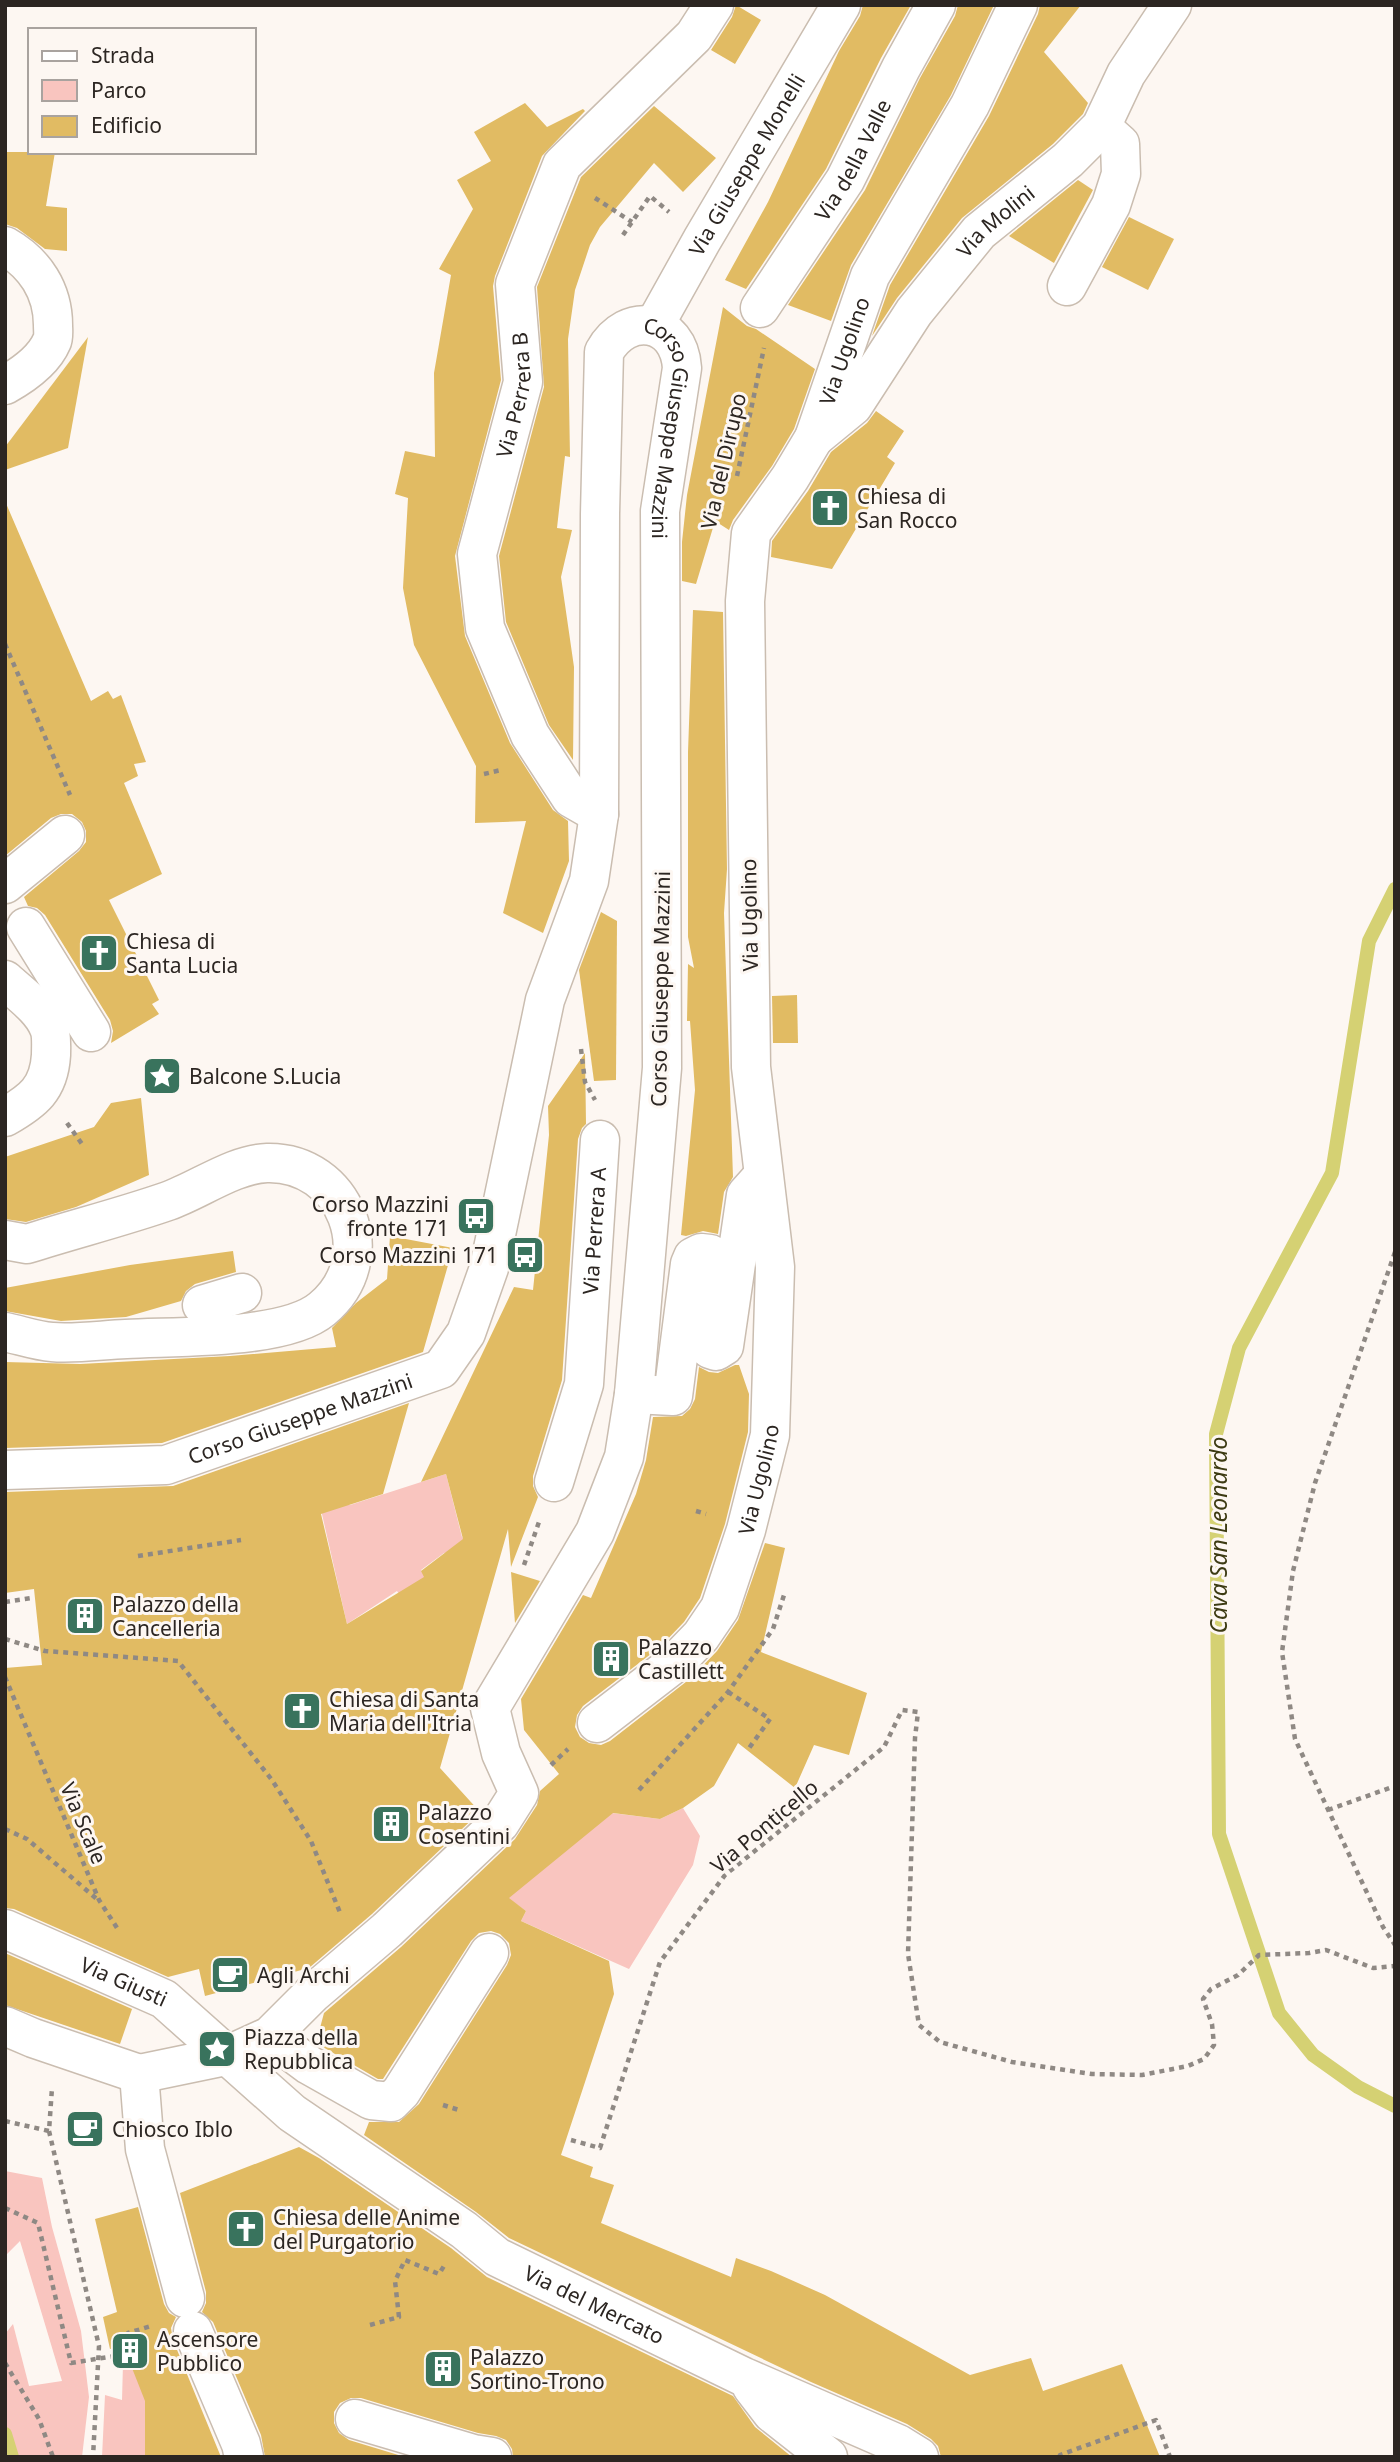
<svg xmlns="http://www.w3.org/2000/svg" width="1400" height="2462" viewBox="0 0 1400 2462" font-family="'Noto Sans',sans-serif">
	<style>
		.green { fill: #f9c5bf }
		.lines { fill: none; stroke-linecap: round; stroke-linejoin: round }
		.stream { stroke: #d5d173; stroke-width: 14 }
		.building { fill: #e1bb63 }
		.minor-casing { stroke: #cabdb0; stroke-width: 41 }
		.path { stroke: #8f8984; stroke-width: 4.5; stroke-dasharray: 5 5; stroke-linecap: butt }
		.minor { stroke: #fff; stroke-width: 38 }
		.labels { text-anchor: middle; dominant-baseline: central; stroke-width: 6; stroke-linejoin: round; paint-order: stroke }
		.street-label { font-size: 21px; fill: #2c2622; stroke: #fdf7f2 }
		.poi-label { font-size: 21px; fill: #2c2622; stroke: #fdf7f2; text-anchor: start }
		.water-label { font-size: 23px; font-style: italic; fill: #3d3b13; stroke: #fdf7f2 }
	</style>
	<rect width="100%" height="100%" fill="#fdf7f2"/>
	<g class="green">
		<path d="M446 1474 462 1537 475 1549 444 1553 421 1570 427 1581 403 1600 397 1591 347 1624 319 1501 350 1505Z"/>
		<path d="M683 1808 700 1836 693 1865 629 1969 521 1921 526 1911 506 1897 612 1813 660 1819Z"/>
		<path d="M5 2171 42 2178 52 2227 81 2331 89 2397 82 2457H5V2334L13 2324 29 2386 62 2381 20 2241 5 2256Z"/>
		<path d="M141 2362 161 2442H145V2457H102L105 2395 122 2400 123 2364Z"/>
	</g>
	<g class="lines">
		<g class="stream">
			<path d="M1395 889 1369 941 1332 1173 1239 1348 1216 1434 1219 1834 1279 2013 1313 2055 1358 2087 1395 2106"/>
			<path d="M5 2434 12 2457"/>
		</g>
	</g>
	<g class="building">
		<path d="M736 5 761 20 735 64 711 50 732 17Z"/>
		<path d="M863 5H911L881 58 826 169 746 289 725 280 768 202 839 51 860 16Z"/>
		<path d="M958 5H994L951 95 851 265 831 321 788 305 865 190 920 78 955 16Z"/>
		<path d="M1040 5H1081L1044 52 1088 103 1083 114 1053 144 962 218 897 298 872 336 890 285 989 116 1038 14Z"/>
		<path d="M525 103 547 127 583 109 585 111 542 156 495 276 493 286 501 380 455 556 465 636 510 743 553 810 568 821 569 861 543 933 503 913 526 821 475 823 476 766 414 645 403 588 408 498 395 494 405 451 435 457 434 373 451 275 439 269 473 209 457 180 491 161 474 132Z"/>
		<path d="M654 106 716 158 683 192 654 163 600 227 590 245 575 290 568 339 570 457 565 456 557 528 572 530 561 577 574 667 573 760 549 725 506 622 499 556 544 387 537 287 581 177Z"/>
		<path d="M5 152H55L46 206 67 208V251L45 249 17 228 5 224Z"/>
		<path d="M1078 180 1093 190 1054 263 1009 236Z"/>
		<path d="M1129 217 1174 239 1148 290 1102 267Z"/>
		<path d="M723 307 747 326 756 329 815 369 794 429 772 466 733 520 729 530 715 521 696 584 682 581V542L687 495Z"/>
		<path d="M88 337 68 448 5 470V447Z"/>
		<path d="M876 411 904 431 887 457 895 463 832 569 771 557 772 541 808 491 831 452 867 423Z"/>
		<path d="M5 501 91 701 108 691 113 699 121 695 146 762 134 764 138 776 124 783 162 874 109 900 159 1000 152 1004 159 1014 111 1043 113 1031 110 1020 45 915 37 908 28 906 24 897 79 851 86 842V831L82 822 72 814H61L51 818 5 856Z"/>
		<path d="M693 610 723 612 727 869 724 913 733 1177 724 1192 718 1234 703 1231 686 1236 681 1235 695 1090 690 1021H687L688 964 694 968 688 937V752Z"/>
		<path d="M601 912 617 921 616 1080 594 1081 579 970Z"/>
		<path d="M797 995 798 1043H773L772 996Z"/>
		<path d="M585 1053 586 1124 582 1128 578 1139 562 1380 533 1476V1486L538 1497 511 1567 508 1529 440 1768 480 1812 372 1914 309 1968 205 1996 199 1969 168 1977 14 1909 5 1908V1668L42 1665 34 1589 5 1593V1492L173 1486 409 1403 383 1494 321 1514 347 1624 424 1577 421 1571 463 1539 446 1474 421 1482 514 1287 533 1290 549 1135 548 1106Z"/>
		<path d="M141 1098 149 1175 76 1207 26 1222 5 1219V1157L94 1127 111 1103Z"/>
		<path d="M390 1236 453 1248 423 1352 162 1443 5 1448V1362L80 1364 230 1356 336 1347 332 1328 356 1303 387 1279Z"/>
		<path d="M233 1251 236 1272 195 1284 186 1291 181 1301 126 1317 61 1321 5 1311V1288L130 1265Z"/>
		<path d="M735 1365H739L749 1394 748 1432 725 1524 700 1598 684 1622 660 1647 583 1706 577 1715 575 1727 580 1737 589 1743 601 1745 610 1741 691 1678 717 1651 738 1620 765 1543 785 1548 761 1652 867 1693 849 1755 814 1745 795 1788 738 1743 714 1786 683 1808 660 1819 613 1813 509 1898 526 1911 521 1921 609 1961 614 1994 561 2155 593 2167 590 2177 614 2185 601 2223 731 2277 736 2258 771 2271 825 2295 970 2375 1031 2358 1043 2391 1122 2364 1160 2457H941L938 2446 931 2439 907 2424 811 2382 509 2238 476 2212 364 2135 369 2122H399L419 2104 507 1965 511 1955 509 1943 500 1934 491 1931 479 1933 471 1941 383 2079H378L316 2043 324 2013 401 1947 515 1839 537 1805 540 1791 559 1774 524 1730 521 1699 583 1595 591 1598 636 1494 646 1460 653 1417 682 1416 690 1409 695 1399 699 1367 709 1372 718 1373Z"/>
		<path d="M511 1572 540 1581 515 1623Z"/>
		<path d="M5 1953 132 2009 120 2044 5 2005Z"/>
		<path d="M299 2147 319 2158 451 2248 487 2277 733 2396 755 2427 792 2457H513L512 2449 506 2440 496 2436 478 2433 361 2398H351L340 2403 334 2412V2423L339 2433 349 2440 405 2457H265L261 2435 213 2322 202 2312 206 2303V2292L180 2193Z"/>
		<path d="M138 2207 164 2304 169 2313 176 2317 171 2328 173 2340 221 2457H145V2401L130 2363 123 2364 120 2347 110 2349 103 2317 117 2312 95 2219Z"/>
	</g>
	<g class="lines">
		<g class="minor-casing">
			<g id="minor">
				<path d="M5 246C35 263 53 291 53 325 53 330 54 337 52 341 44 360 23 375 5 385"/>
				<path d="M1067 286 1111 205 1121 174 1120 144 1101 127"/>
				<path id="s1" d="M760 308 845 180 901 68 936 5"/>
				<path id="s2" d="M654 326 702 240 841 5"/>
				<path id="s3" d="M814 438 853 406 914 312 979 232 1068 160 1101 127 1126 74 1172 5"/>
				<path id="s4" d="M599 814 571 798 530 735 485 628 477 554 523 382 515 284 562 165 694 36 714 5"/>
				<path d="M5 884 65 835"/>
				<path d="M26 927 91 1032"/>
				<path d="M5 980C20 994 42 1009 49 1028 52 1035 51 1048 51 1055 49 1089 33 1101 5 1117"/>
				<path d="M5 1240 27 1244C74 1229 122 1217 168 1201 199 1190 234 1164 267 1163 345 1161 384 1258 322 1309 285 1340 175 1336 126 1339 102 1340 75 1344 52 1342 36 1341 20 1335 5 1332"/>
				<path d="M202 1305 242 1293"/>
				<path d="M634 1394 673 1396 690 1264 693 1257 701 1253 710 1254 716 1265 706 1343 710 1349 716 1351 724 1346 746 1195 763 1176"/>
				<path id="s5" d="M5 1470 166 1465 441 1369 466 1333 489 1268 545 1000 589 881 599 814 600 514 604 352C627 310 679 319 682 368L660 511 662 1068 634 1394 624 1457 595 1532 490 1708 501 1753 519 1793 500 1823 387 1930 312 1994 270 2036 226 2056 139 2074"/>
				<path id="s6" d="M554 1482 584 1384 600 1140"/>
				<path id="s7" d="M597 1723 675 1663 701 1636 720 1608 746 1530 770 1435 775 1267 751 1067 745 601 751 533 790 478 814 438 870 276 970 105 1018 5"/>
				<path id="s8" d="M5 1929 164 1999 292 2113 464 2230 497 2257 744 2377 898 2444 919 2457"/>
				<path d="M5 2026 33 2038 139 2074"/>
				<path d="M270 2036 309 2065 371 2100 391 2102 401 2092 489 1953"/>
				<path d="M139 2074 145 2149 185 2298"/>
				<path d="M193 2331 241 2444 244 2457"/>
				<path d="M752 2387 772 2413 828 2457"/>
				<path d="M355 2419 473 2454 492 2457"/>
			</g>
		</g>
		<g class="path">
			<path d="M595 198 632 222"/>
			<path d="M623 235 650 196 669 212"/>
			<path d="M737 476 764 348"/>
			<path d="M5 644 70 795"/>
			<path d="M484 774 501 770"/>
			<path d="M581 1049 585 1082 595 1100"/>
			<path d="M67 1123 82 1144"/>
			<path d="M1395 1252 1315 1483 1293 1571 1282 1652 1295 1739 1383 1927 1395 1945"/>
			<path d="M696 1511 706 1514"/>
			<path d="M138 1556 241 1540"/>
			<path d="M524 1565 540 1519"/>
			<path d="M5 1602 31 1598"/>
			<path d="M5 1639 45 1651 178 1661 272 1780 311 1841 341 1915"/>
			<path d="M5 1677 99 1900 119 1931"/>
			<path d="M728 1692 770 1719 747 1751"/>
			<path d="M551 1765 568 1749"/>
			<path d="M639 1790 728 1692 773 1629 785 1592"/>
			<path d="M1328 1810 1395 1786"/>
			<path d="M5 1829 27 1839 98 1900"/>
			<path d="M443 2105 462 2111"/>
			<path d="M5 2121 49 2131 52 2088"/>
			<path d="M49 2131 99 2346 93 2457"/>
			<path d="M571 2140 600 2148 660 1962 725 1875 884 1747 902 1710 918 1712 915 1738 908 1954 919 2025 940 2042 1012 2062 1092 2074 1142 2075 1188 2066 1204 2059 1214 2045 1212 2024 1203 1999 1211 1989 1238 1975 1259 1955 1309 1953 1326 1950 1373 1968 1395 1966"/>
			<path d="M5 2208 38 2223 71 2363 121 2355"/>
			<path d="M370 2325 399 2317 395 2281 405 2260 439 2274 444 2266"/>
			<path d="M130 2346 128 2333 151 2326"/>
			<path d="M5 2363 39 2419 53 2457"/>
			<path d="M1061 2457 1060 2455 1156 2420 1170 2457"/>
		</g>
		<use href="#minor" class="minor"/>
	</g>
	<defs>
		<g id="church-square" transform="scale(2.0125)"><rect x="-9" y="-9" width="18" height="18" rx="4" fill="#39735d" stroke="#fdf7f2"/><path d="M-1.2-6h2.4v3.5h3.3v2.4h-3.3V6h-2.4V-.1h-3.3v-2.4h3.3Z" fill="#fff"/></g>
		<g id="sight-square" transform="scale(2.0125)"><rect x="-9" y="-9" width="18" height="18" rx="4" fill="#39735d" stroke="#fdf7f2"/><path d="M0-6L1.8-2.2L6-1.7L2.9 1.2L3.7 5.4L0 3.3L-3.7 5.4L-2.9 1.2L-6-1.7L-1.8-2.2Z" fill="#fff"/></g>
		<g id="bus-square" transform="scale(2.0125)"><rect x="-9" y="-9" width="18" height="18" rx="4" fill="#39735d" stroke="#fdf7f2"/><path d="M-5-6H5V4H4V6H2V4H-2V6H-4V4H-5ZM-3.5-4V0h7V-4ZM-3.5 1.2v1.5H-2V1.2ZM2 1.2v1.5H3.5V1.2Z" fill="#fff"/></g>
		<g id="building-square" transform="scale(2.0125)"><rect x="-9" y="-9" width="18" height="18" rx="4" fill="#39735d" stroke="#fdf7f2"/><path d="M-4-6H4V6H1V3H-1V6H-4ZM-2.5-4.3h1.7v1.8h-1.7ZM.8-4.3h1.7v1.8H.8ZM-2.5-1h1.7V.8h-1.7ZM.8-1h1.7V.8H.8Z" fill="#fff"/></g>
		<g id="cafe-square" transform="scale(2.0125)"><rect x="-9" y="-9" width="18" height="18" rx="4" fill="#39735d" stroke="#fdf7f2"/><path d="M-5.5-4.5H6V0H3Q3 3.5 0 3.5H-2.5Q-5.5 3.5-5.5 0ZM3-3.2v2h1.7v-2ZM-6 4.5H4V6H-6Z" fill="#fff"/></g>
	</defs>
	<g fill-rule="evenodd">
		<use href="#church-square" x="830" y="508"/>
		<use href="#church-square" x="99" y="953"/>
		<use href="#sight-square" x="162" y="1076"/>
		<use href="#bus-square" x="476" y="1216"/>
		<use href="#bus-square" x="525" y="1255"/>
		<use href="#building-square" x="85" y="1616"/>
		<use href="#building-square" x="611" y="1659"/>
		<use href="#church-square" x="302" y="1711"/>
		<use href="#building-square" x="391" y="1824"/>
		<use href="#cafe-square" x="230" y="1975"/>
		<use href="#sight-square" x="217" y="2049"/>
		<use href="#cafe-square" x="85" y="2129"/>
		<use href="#church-square" x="246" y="2229"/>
		<use href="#building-square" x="130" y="2351"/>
		<use href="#building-square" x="443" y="2369"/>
	</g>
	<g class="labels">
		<g class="street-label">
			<text stroke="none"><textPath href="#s1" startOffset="175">Via della Valle</textPath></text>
			<text stroke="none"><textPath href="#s2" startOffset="186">Via Giuseppe Monelli</textPath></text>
			<text stroke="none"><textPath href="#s3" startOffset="285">Via Molini</textPath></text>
			<text stroke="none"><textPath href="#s7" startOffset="1460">Via Ugolino</textPath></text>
			<text stroke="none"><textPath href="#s4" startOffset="462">Via Perrera B</textPath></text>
			<text stroke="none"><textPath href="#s5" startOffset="1664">Corso Giuseppe Mazzini</textPath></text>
			<text transform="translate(723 461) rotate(-77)">Via del Dirupo</text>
			<text transform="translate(749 915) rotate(-91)">Via Ugolino</text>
			<text transform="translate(660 989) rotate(-89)">Corso Giuseppe Mazzini</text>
			<text stroke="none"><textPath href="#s6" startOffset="256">Via Perrera A</textPath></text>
			<text stroke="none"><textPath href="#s5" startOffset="303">Corso Giuseppe Mazzini</textPath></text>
			<text stroke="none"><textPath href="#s7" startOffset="304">Via Ugolino</textPath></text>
			<text transform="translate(84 1823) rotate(67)">Via Scale</text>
			<text transform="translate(764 1826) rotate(-40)">Via Ponticello</text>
			<text stroke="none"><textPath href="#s8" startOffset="130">Via Giusti</textPath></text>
			<text stroke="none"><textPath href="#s8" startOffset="704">Via del Mercato</textPath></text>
		</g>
		<g class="poi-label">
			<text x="857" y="496">Chiesa di<tspan x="857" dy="24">San Rocco</tspan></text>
			<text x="126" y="941">Chiesa di<tspan x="126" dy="24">Santa Lucia</tspan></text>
			<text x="189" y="1076">Balcone S.Lucia</text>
			<text x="449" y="1204" text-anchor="end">Corso Mazzini<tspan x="449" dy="24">fronte 171</tspan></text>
			<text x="498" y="1255" text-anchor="end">Corso Mazzini 171</text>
			<text x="112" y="1604">Palazzo della<tspan x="112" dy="24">Cancelleria</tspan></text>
			<text x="638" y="1647">Palazzo<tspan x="638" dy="24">Castillett</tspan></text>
			<text x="329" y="1699">Chiesa di Santa<tspan x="329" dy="24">Maria dell'Itria</tspan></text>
			<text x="418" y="1812">Palazzo<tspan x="418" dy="24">Cosentini</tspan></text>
			<text x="257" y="1975">Agli Archi</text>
			<text x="244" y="2037">Piazza della<tspan x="244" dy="24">Repubblica</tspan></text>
			<text x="112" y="2129">Chiosco Iblo</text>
			<text x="273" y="2217">Chiesa delle Anime<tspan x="273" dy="24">del Purgatorio</tspan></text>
			<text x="157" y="2339">Ascensore<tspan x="157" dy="24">Pubblico</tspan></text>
			<text x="470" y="2357">Palazzo<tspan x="470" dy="24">Sortino-Trono</tspan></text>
		</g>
		<g class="water-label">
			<text transform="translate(1218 1535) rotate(-90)">Cava San Leonardo</text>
		</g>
	</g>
	<rect width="1400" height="2462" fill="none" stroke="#2c2622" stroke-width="14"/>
	<rect x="28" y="28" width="228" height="126" fill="#fdf7f2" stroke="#a9a39f" stroke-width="2"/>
	<rect x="42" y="51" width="35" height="10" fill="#ffffff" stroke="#a9a39f" stroke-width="2"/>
	<text x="91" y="63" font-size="21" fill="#2c2622">Strada</text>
	<rect x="42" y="80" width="35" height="21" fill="#f9c5bf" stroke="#a9a39f" stroke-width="2"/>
	<text x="91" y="98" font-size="21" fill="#2c2622">Parco</text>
	<rect x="42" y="116" width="35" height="21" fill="#e1bb63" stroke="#a9a39f" stroke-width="2"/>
	<text x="91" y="133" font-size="21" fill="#2c2622">Edificio</text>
</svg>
